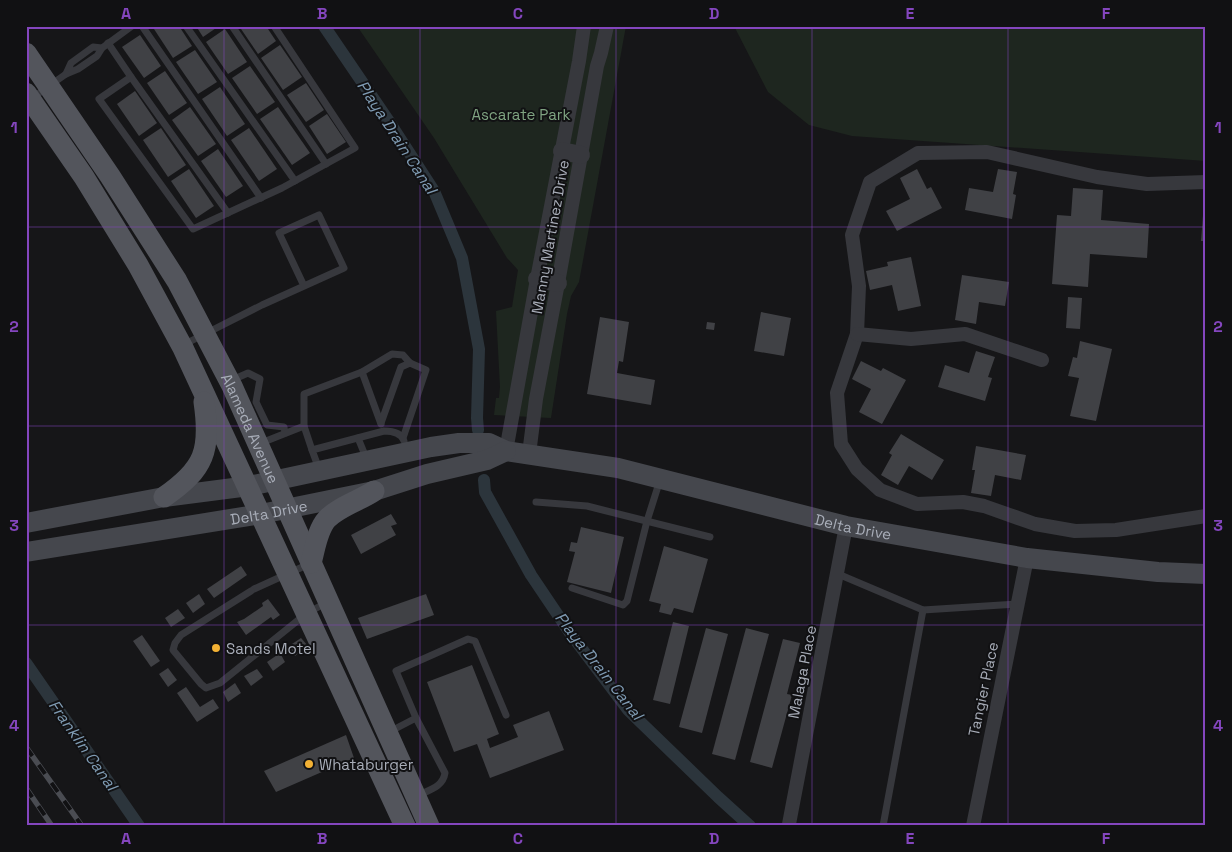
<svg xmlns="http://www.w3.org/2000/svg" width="1232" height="852" viewBox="0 0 1232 852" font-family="'Space Grotesk',sans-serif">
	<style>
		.green { fill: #1e261f }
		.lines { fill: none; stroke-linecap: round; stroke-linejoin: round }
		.canal { stroke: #2c353c; stroke-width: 12 }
		.building { fill: #404145 }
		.service { stroke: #37383d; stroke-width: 7 }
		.minor { stroke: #37383d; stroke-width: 14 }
		.tertiary { stroke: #37383d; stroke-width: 18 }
		.secondary { stroke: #45474d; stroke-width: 20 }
		.primary { stroke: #53555c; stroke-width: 21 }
		.rail-casing { stroke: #4a4c52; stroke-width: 5.5 }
		.rail { stroke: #111113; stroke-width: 4; stroke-dasharray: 11; stroke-linecap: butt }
		.grid { fill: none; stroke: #8446be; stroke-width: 1; stroke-opacity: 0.55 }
		.poi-dot { fill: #f2b134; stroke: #111113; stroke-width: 2 }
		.labels { text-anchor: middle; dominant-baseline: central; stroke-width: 4; stroke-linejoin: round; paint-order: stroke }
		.park-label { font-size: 15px; fill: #7fa381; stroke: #111113 }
		.street-label { font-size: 15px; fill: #a8adb8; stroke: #111113 }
		.poi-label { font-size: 15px; fill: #a8adb8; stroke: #111113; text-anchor: start }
		.water-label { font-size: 16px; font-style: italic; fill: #7f9bb3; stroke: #111113 }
		.neatline { fill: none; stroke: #8446be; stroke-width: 2 }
		.grid-label { font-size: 16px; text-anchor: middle; font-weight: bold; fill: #8446be }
	</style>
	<rect width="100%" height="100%" fill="#161618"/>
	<g class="green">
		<path d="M357 26H626L579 282 571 296 567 314 551 418 494 415 496 398H499L500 387 496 311 512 307 518 270 507 258 434 138Z"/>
		<path d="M734 26H1206V161L852 136 809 125 768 92Z"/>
	</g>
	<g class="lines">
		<g class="canal">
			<path d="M324 26 390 123 434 191 462 258 479 349 477 418 478 430"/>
			<path d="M484 480 485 492 531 575 570 633 628 710 718 797 750 826"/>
			<path d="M26 663 139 826"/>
		</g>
	</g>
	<g class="building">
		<path d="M152 26H179L192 46 173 58Z"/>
		<path d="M196 26H219L203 37Z"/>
		<path d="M239 26H266L276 41 258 54Z"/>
		<path d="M225 29 247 62 228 74 206 42Z"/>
		<path d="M140 35 161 66 144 78 122 47Z"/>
		<path d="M280 45 302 77 283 90 261 58Z"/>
		<path d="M195 50 217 82 198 94 176 62Z"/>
		<path d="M250 66 275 102 257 114 232 78Z"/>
		<path d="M165 71 187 103 169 115 147 83Z"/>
		<path d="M306 83 324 110 306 122 287 95Z"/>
		<path d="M220 87 245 124 227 136 202 99Z"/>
		<path d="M135 91 157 123 139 136 117 104Z"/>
		<path d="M190 107 216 144 198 156 172 120Z"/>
		<path d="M278 107 310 153 292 165 260 119Z"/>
		<path d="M327 114 346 142 327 154 309 126Z"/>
		<path d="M161 128 186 165 168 177 143 140Z"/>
		<path d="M249 128 277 169 259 181 231 140Z"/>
		<path d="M218 149 243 186 226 197 201 161Z"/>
		<path d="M189 169 214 206 196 218 171 181Z"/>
		<path d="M917 169 927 189 931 187 942 208 897 231 886 211 910 199 900 178Z"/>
		<path d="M998 169 1017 172 1013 194 1016 195 1012 219 965 210 969 188 993 192Z"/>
		<path d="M1073 188 1103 190 1101 220 1149 224 1147 258 1090 254 1088 287 1052 284 1057 215 1071 216Z"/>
		<path d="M1204 202H1206V241H1201Z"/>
		<path d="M911 257 921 306 898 311 892 285 870 290 866 271 888 266 887 262Z"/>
		<path d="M962 275 1009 282 1005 306 979 302 976 324 955 320Z"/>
		<path d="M1068 297 1082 298 1080 329 1066 328Z"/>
		<path d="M761 312 791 318 784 356 754 351Z"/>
		<path d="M600 317 629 322 623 362 619 361 617 373 655 380 651 405 587 394Z"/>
		<path d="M707 322 715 323 714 330 706 329Z"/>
		<path d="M1080 341 1112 349 1096 421 1070 416 1079 378 1068 376 1073 357 1077 358Z"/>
		<path d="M976 351 995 357 988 377 992 378 985 401 938 387 945 365 969 373Z"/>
		<path d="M861 361 881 371 883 368 906 380 882 424 859 412 871 389 852 379Z"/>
		<path d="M901 434 944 460 932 480 909 466 898 485 881 475 892 455 889 453Z"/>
		<path d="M976 446 1026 455 1021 480 995 475 991 496 971 493 975 470H972Z"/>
		<path d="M391 514 397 524 391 526 396 535 361 554 351 535Z"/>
		<path d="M581 527 624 537 611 593 567 582 575 552 569 551 571 542 577 543Z"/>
		<path d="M664 546 708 559 693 613 674 608 671 615 659 612 661 604 649 601Z"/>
		<path d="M241 566 247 575 214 598 207 589Z"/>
		<path d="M199 594 205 604 193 613 186 603Z"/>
		<path d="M426 594 434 615 367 639 358 618Z"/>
		<path d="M268 599 280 615 273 620 271 617 246 635 237 622 244 619 263 606 262 603Z"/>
		<path d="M178 609 185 618 171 627 165 618Z"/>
		<path d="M673 622 689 626 670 704 653 700Z"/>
		<path d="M706 628 728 634 702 733 679 727Z"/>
		<path d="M746 628 769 634 735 760 712 754Z"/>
		<path d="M142 635 160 661 151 667 133 641Z"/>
		<path d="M301 638 308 646 295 656 289 646Z"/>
		<path d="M783 639 800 643 787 694 792 695 772 768 750 762Z"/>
		<path d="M280 653 285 662 273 671 267 662Z"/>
		<path d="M472 665 499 734 487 739 490 748 518 737 513 725 549 711 564 750 490 778 477 744 454 752 427 682Z"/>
		<path d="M168 668 177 680 168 687 159 674Z"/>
		<path d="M257 669 263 677 251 686 244 676Z"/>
		<path d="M235 683 241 693 228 702 223 692Z"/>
		<path d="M186 687 200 707 213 699 219 708 197 722 177 693Z"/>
		<path d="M346 735 354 758 276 792 264 771Z"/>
	</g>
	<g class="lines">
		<g class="service">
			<path d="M142 26 261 198"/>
			<path d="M186 26 295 181"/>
			<path d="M232 26 326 164"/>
			<path d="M108 43 131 77 99 99 193 229 282 188 355 148 274 26"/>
			<path d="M102 48 93 47 71 63 66 74 78 69 97 56 102 48 132 26"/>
			<path d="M131 77 228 213"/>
			<path d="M32 98 66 74"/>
			<path d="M183 345 262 305 344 268 319 215 279 233 304 286"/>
			<path d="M362 372 381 424"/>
			<path d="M232 380 248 373 260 379 256 402 267 425 284 427 285 433"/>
			<path d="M381 423 401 367 410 363"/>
			<path d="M304 426 312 450"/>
			<path d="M358 438 367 460"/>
			<path d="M261 443 304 426V394L362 372 392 354 403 355 410 363 426 370 403 438"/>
			<path d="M319 469 312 450 384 431C392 431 401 432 404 441"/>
			<path d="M536 502 587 506 710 537"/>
			<path d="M838 574 923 610 1017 604"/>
			<path d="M572 588 623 605 627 601 647 521 660 480"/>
			<path d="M254 589 309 564"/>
			<path d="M251 591 181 635 175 643 173 650 201 684 206 688 220 683 307 613 326 603"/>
			<path d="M416 718 396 671 468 639 475 641 506 715"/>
			<path d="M389 732 416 718 445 773C443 787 429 790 417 796"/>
			<path d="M883 826 923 610"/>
		</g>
		<g class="minor">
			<path d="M1206 182 1147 184 1097 177 987 152 918 153 870 182 852 235 859 286 857 334 837 393 841 444 857 469 880 490 917 504 963 502 984 506 1035 524 1075 531 1116 530 1206 516"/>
			<path d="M857 334 911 339 965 334 1042 360"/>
			<path d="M506 451 537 279 579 61 584 26"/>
			<path d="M529 454 536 399 558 283 597 66 601 53 607 26"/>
			<path d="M790 826 789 824 846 526"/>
			<path d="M973 826 1027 558"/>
		</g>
		<g class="tertiary">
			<path d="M562 151 581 155"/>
			<path d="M537 279 558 283"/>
		</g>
		<g class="secondary">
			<path id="s1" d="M26 523 164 497 249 486 431 447 459 443H489L506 451 618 468 846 526 1027 558 1158 572 1206 574"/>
			<path id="s2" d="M26 552 261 514 374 491 427 474 487 460 506 451"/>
		</g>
		<g class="primary">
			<path id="s3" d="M26 53 110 176 177 281 232 386 429 826"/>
			<path d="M26 93 84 177 138 265 183 348 405 826"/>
			<path d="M164 497C205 469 211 450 204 402"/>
			<path d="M311 563C315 549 317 530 327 519 338 507 361 500 374 491"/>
		</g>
		<g class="rail-casing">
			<g id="rail">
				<path d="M26 747 82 826"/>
				<path d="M26 788 52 826"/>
			</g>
		</g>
		<use href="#rail" class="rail"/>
	</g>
	<path class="grid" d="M224 26V826M420 26V826M616 26V826M812 26V826M1008 26V826M26 227H1206M26 426H1206M26 625H1206"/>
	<g class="poi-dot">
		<circle cx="216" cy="648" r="5"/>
		<circle cx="309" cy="764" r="5"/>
	</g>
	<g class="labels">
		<g class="park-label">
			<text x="521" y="114">Ascarate Park</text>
		</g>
		<g class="street-label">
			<text transform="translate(550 237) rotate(-80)">Manny Martinez Drive</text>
			<text stroke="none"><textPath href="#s3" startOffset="438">Alameda Avenue</textPath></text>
			<text stroke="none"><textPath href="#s2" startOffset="246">Delta Drive</textPath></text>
			<text stroke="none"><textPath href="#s1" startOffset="845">Delta Drive</textPath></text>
			<text transform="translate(802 672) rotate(-79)">Malaga Place</text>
			<text transform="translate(983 689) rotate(-78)">Tangier Place</text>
		</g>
		<g class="poi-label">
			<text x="226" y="648">Sands Motel</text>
			<text x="319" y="764">Whataburger</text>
		</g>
		<g class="water-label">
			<text transform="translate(397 137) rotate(57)">Playa Drain Canal</text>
			<text transform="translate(599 666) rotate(52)">Playa Drain Canal</text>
			<text transform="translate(83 745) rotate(55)">Franklin Canal</text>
		</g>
	</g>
	<rect width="1232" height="852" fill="none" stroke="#111113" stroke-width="55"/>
	<rect x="28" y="28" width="1176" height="796" class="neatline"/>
	<g class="grid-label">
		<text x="126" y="19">A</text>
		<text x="322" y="19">B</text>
		<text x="518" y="19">C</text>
		<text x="714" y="19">D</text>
		<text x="910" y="19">E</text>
		<text x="1106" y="19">F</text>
		<text x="14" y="133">1</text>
		<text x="1218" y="133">1</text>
		<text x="14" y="332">2</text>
		<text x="1218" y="332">2</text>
		<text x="14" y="531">3</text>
		<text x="1218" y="531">3</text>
		<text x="14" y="731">4</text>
		<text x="1218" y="731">4</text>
		<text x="126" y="844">A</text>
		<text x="322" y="844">B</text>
		<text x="518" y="844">C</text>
		<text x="714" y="844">D</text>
		<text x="910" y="844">E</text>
		<text x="1106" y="844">F</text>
	</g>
</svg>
